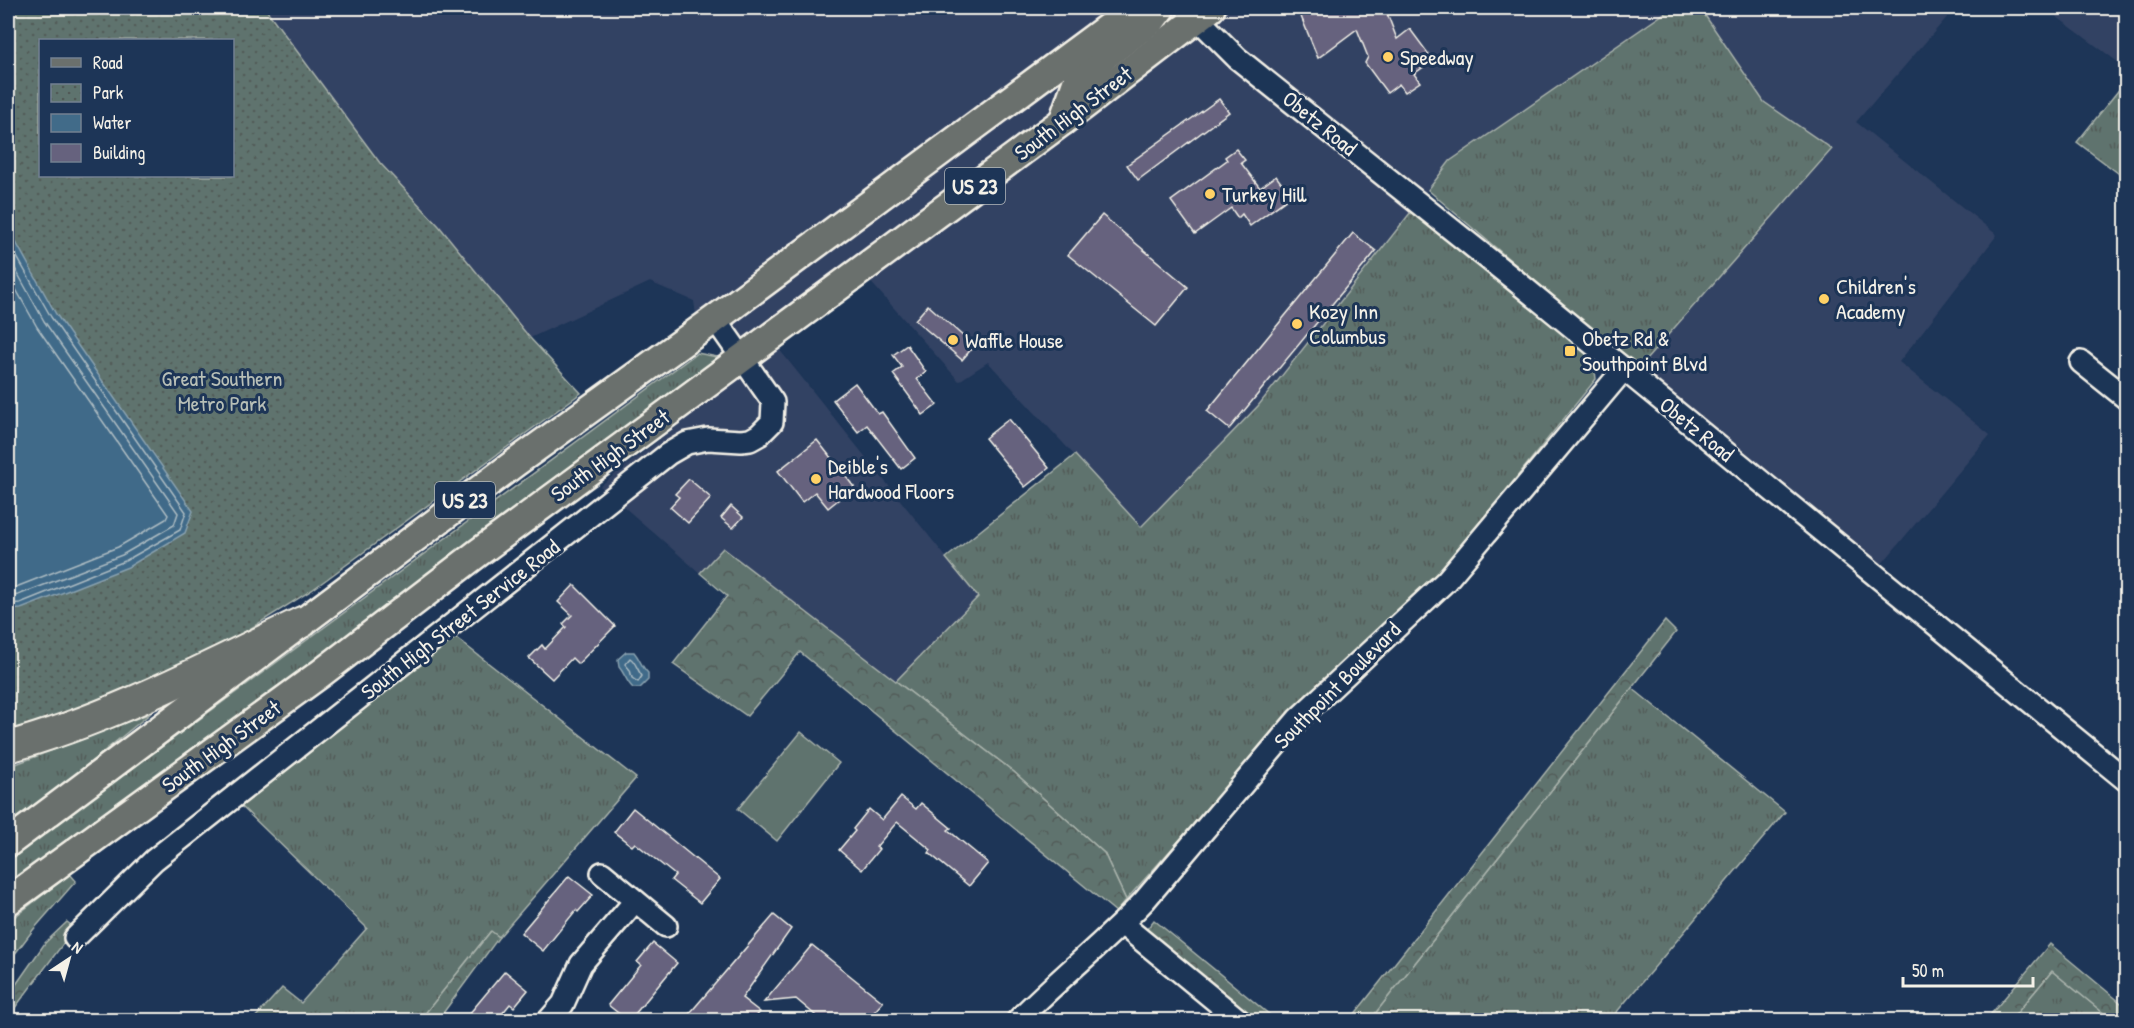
<svg xmlns="http://www.w3.org/2000/svg" width="2134" height="1028" viewBox="0 0 2134 1028" font-family="'Patrick Hand',sans-serif">
	<style>
		.built { fill: #334263 }
		.grass { fill: url(#grass-tufts); stroke: #a9b2ab; stroke-width: 1.5 }
		.forest { fill: url(#forest-crowns); stroke: #a9b2ab; stroke-width: 1.5 }
		.park { fill: url(#park-dots); stroke: #a9b2ab; stroke-width: 1.5; fill-rule: evenodd }
		.garden { fill: #5e736e; stroke: #a9b2ab; stroke-width: 1.5 }
		.water { fill: #416b89; stroke: #89a1af; stroke-width: 1.5 }
		.lines { fill: none; stroke-linecap: round; stroke-linejoin: round }
		.shore { stroke: #acbbc2; stroke-width: 1.5 }
		.building { fill: #66627e; stroke: #f4f1e8; stroke-width: 1.5 }
		.minor-casing { stroke: #f4f1e8; stroke-width: 26 }
		.major-casing { stroke: #f4f1e8; stroke-width: 32 }
		.highway-casing { stroke: #f4f1e8; stroke-width: 34 }
		.minor { stroke: #1d3557; stroke-width: 21 }
		.major { stroke: #6b706d; stroke-width: 27 }
		.highway { stroke: #6b706d; stroke-width: 30 }
		.poi-dot { fill: #ffd166; stroke: #1d3557; stroke-width: 2 }
		.labels { text-anchor: middle; dominant-baseline: central; stroke-width: 6; stroke-linejoin: round; paint-order: stroke }
		.shield { fill: #1d3557; stroke: #b4b9bc; stroke-width: 1.5 }
		.shield-label { font-size: 21px; font-weight: bold; fill: #f4f1e8 }
		.poi-label { font-size: 22px; fill: #f4f1e8; stroke: #1d3557; text-anchor: start }
		.street-label { font-size: 22px; fill: #f4f1e8; stroke: #1d3557 }
		.park-label { font-size: 22px; fill: #b8bfb7; stroke: #1d3557 }
	</style>
	<defs>
		<pattern id="grass-tufts" width="24" height="20" patternUnits="userSpaceOnUse" patternTransform="scale(1.5)"><rect width="24" height="20" fill="#5e736e"/><path d="M3 7l-1-3M5 7V3M7 7l1-3M15 17l-1-3M17 17v-4M19 17l1-3" fill="none" stroke="#525b58"/></pattern>
		<pattern id="forest-crowns" width="20" height="18" patternUnits="userSpaceOnUse" patternTransform="scale(1.5)"><rect width="20" height="18" fill="#5e736e"/><path d="M2 6a3 3 0 1 1 6 0M12 15a3 3 0 1 1 6 0" fill="none" stroke="#525b58"/></pattern>
		<pattern id="park-dots" width="8" height="8" patternUnits="userSpaceOnUse" patternTransform="scale(1.5)"><rect width="8" height="8" fill="#5e736e"/><path d="M2 2h.1M6 6h.1" fill="none" stroke="#525b58" stroke-width="1.8" stroke-linecap="round"/></pattern>
	</defs>
	<rect width="100%" height="100%" fill="#1d3557"/>
	<filter id="ink" filterUnits="userSpaceOnUse"><feTurbulence type="fractalNoise" baseFrequency=".0167" numOctaves="2"/><feDisplacementMap in="SourceGraphic" scale="12" xChannelSelector="R" yChannelSelector="G"/><feConvolveMatrix kernelMatrix="1 2 1 2 8 2 1 2 1" color-interpolation-filters="sRGB"/></filter>
	<g filter="url(#ink)">
		<g class="built">
			<path d="M265 8H1672L1450 161 1258 406 1141 527 988 362 959 381 868 279 778 348 978 597 896 681 723 548 700 573 600 486 740 377 696 315 694 301 650 282 530 338 439 226 380 163Z"/>
			<path d="M1700 8H1955L1856 122 1997 235 1899 362 1990 435 1880 566 1638 369 1832 149 1764 102Z"/>
			<path d="M2045 8H2126V68Z"/>
		</g>
		<g class="grass">
			<path d="M1672 8H1700L1764 102 1832 149 1638 369 1428 190 1450 161Z"/>
			<path d="M2126 81V179L2077 142Z"/>
			<path d="M1414 208 1593 355 1596 379 1439 573 1301 704 1126 900 1104 853 1014 772 896 681 978 597 946 558 1075 455 1141 527 1258 406Z"/>
			<path d="M697 353 722 358 289 680 8 887V860Z"/>
			<path d="M451 634 636 778 499 937 490 932 420 1020H253L282 988 301 1003 367 928 237 802Z"/>
			<path d="M1632 688 1785 812 1610 1020H1370Z"/>
			<path d="M151 713 71 778 8 824V767Z"/>
			<path d="M70 874 76 881 33 930 8 963V922Z"/>
			<path d="M2052 971 2112 1020H2011Z"/>
		</g>
		<g class="forest">
			<path d="M723 548 1014 772 1104 853 1126 900 1116 912 800 652 747 716 673 664 727 596 700 573Z"/>
			<path d="M1665 621 1676 632 1370 1020H1350Z"/>
			<path d="M1154 920 1276 1020H1248L1143 934Z"/>
			<path d="M67 922 75 928 8 1017V996L45 943Z"/>
			<path d="M491 931 499 937 438 1020H420Z"/>
			<path d="M2050 944 2126 1007V1020H2112L2052 971 2011 1020H1986Z"/>
		</g>
		<path class="park" d="M8 8H265L380 163 439 226 530 338 581 393 312 590 240 635 118 698 8 741ZM40 40H232V176H40Z"/>
		<path class="garden" d="M801 732 839 763 777 841 738 809Z"/>
		<g class="water">
			<path d="M8 228 56 314 193 511 185 533 128 567 21 609 8 610Z"/>
			<path d="M626 652H634C640 659 641 666 648 673V680L640 688H633C626 681 625 674 619 667L618 659Z"/>
		</g>
		<g class="lines">
			<g class="shore">
				<path d="M8 241 51 317 186 512 180 530 125 561 20 603 8 604"/>
				<path d="M8 256 44 321 178 513 174 525 122 555 18 595 8 597"/>
				<path d="M8 275 37 327 168 515 166 519 118 547 16 587H8"/>
				<path d="M630 658C636 662 637 670 642 676L638 682 632 678 630 670 625 664Z"/>
			</g>
		</g>
		<g class="building">
			<path d="M1309 8H1385L1397 39 1410 29 1433 60 1414 74 1420 82 1405 92 1399 84 1387 93 1365 63 1368 57 1357 29 1318 58 1300 14Z"/>
			<path d="M1219 99 1229 112 1138 180 1127 165Z"/>
			<path d="M1236 149 1245 160 1241 163 1260 188 1276 176 1291 196 1250 226 1242 214 1238 218 1231 208 1195 234 1171 201 1227 160 1225 157Z"/>
			<path d="M1102 215 1188 287 1156 326 1068 255Z"/>
			<path d="M1353 233 1376 251 1229 429 1207 411Z"/>
			<path d="M928 305 974 346 962 360 915 320Z"/>
			<path d="M907 345 926 372 917 379 937 405 923 415 893 374 902 367 893 355Z"/>
			<path d="M855 383 878 414 882 412 915 458 901 469 867 425 858 432 833 400Z"/>
			<path d="M1009 419 1049 468 1025 487 985 438Z"/>
			<path d="M817 440 854 487 828 508 815 492 802 502 778 471Z"/>
			<path d="M689 479 711 498 688 523 670 507 679 497 675 494Z"/>
			<path d="M731 506 743 517 733 528 721 518Z"/>
			<path d="M574 585 615 626 578 664 572 658 552 679 529 658 542 645 545 649 566 627 563 624 572 615 558 602Z"/>
			<path d="M901 797 916 809 921 803 951 828 948 830 988 863 969 886 929 853 931 850 897 822 876 847 879 849 862 870 839 850 855 831 853 829 869 809 882 820Z"/>
			<path d="M633 808 720 879 700 903 671 880 675 875 635 843 632 846 614 832Z"/>
			<path d="M569 876 593 895 578 912 576 910 543 951 521 933Z"/>
			<path d="M774 915 791 929 742 998 760 1012 753 1020H684Z"/>
			<path d="M653 943 677 963 630 1020H627L608 1005 641 965 637 962Z"/>
			<path d="M812 945 883 1002 867 1020H821L796 999 764 1002Z"/>
			<path d="M505 971 528 990 514 1007 510 1004 497 1020H464Z"/>
		</g>
		<g class="lines">
			<g class="minor-casing">
				<g id="minor">
					<path d="M1187 8 1237 58 1516 281 2126 780"/>
					<path d="M2081 362 2126 398"/>
					<path d="M602 873 666 926"/>
					<path d="M1122 924 1239 1020"/>
					<path d="M75 938 154 860 668 454 687 443 708 439 741 441 750 440 759 435 772 422 773 402 715 319"/>
					<path d="M549 1020 563 1004 581 964 635 901"/>
					<path d="M1018 1020C1058 979 1104 943 1144 901L1298 719 1446 581 1624 369"/>
				</g>
			</g>
			<g class="major-casing">
				<g id="major">
					<path d="M1063 121 1077 81 1106 55 1152 20 1161 8"/>
					<path d="M8 843 515 463 715 319 1134 8"/>
					<path d="M8 901 320 674 478 553 1082 107 1211 8"/>
				</g>
			</g>
			<g class="highway-casing">
				<path id="highway" d="M8 747C110 719 206 668 302 622"/>
			</g>
			<use href="#minor" class="minor"/>
			<use href="#major" class="major"/>
			<use href="#highway" class="highway"/>
		</g>
	</g>
	<g class="poi-dot">
		<circle cx="1388" cy="57" r="6"/>
		<circle cx="1210" cy="194" r="6"/>
		<circle cx="1824" cy="299" r="6"/>
		<circle cx="1297" cy="324" r="6"/>
		<circle cx="953" cy="340" r="6"/>
		<rect x="1564" y="345" width="12" height="12" rx="3"/>
		<circle cx="816" cy="479" r="6"/>
	</g>
	<g class="labels">
		<g class="shield">
			<rect x="945" y="168" width="60" height="36" rx="4.5"/>
			<rect x="435" y="482" width="60" height="36" rx="4.5"/>
		</g>
		<g class="shield-label">
			<text x="975" y="186">US 23</text>
			<text x="465" y="500">US 23</text>
		</g>
		<g class="poi-label">
			<text x="1400" y="57">Speedway</text>
			<text x="1222" y="194">Turkey Hill</text>
			<text x="1836" y="286">Children's<tspan x="1836" dy="25">Academy</tspan></text>
			<text x="1309" y="311">Kozy Inn<tspan x="1309" dy="25">Columbus</tspan></text>
			<text x="1582" y="338">Obetz Rd &amp;<tspan x="1582" dy="25">Southpoint Blvd</tspan></text>
			<text x="965" y="340">Waffle House</text>
			<text x="828" y="466">Deible's<tspan x="828" dy="25">Hardwood Floors</tspan></text>
		</g>
		<g class="street-label">
			<text transform="translate(1073 113) rotate(-37)">South High Street</text>
			<text transform="translate(1320 123) rotate(39)">Obetz Road</text>
			<text transform="translate(1697 429) rotate(39)">Obetz Road</text>
			<text transform="translate(610 455) rotate(-36)">South High Street</text>
			<text transform="translate(460 619) rotate(-38)">South High Street Service Road</text>
			<text transform="translate(1337 685) rotate(-45)">Southpoint Boulevard</text>
			<text transform="translate(221 746) rotate(-36)">South High Street</text>
		</g>
		<g class="park-label">
			<text x="222" y="378">Great Southern<tspan x="222" dy="25">Metro Park</tspan></text>
		</g>
	</g>
	<rect width="2134" height="1028" fill="none" stroke="#1d3557" stroke-width="30"/>
	<rect x="15" y="15" width="2104" height="998" fill="none" stroke="#f4f1e8" stroke-width="2" filter="url(#ink)"/>
	<rect x="39" y="39" width="195" height="138" fill="#1d3557" stroke="#738091" stroke-width="1.5"/>
	<rect x="51" y="58" width="30" height="9" fill="#6b706d" stroke="#738091" stroke-width="1.5"/>
	<text x="93" y="69" font-size="18" fill="#f4f1e8">Road</text>
	<rect x="51" y="84" width="30" height="18" fill="url(#park-dots)" stroke="#738091" stroke-width="1.5"/>
	<text x="93" y="99" font-size="18" fill="#f4f1e8">Park</text>
	<rect x="51" y="114" width="30" height="18" fill="#416b89" stroke="#738091" stroke-width="1.5"/>
	<text x="93" y="129" font-size="18" fill="#f4f1e8">Water</text>
	<rect x="51" y="144" width="30" height="18" fill="#66627e" stroke="#738091" stroke-width="1.5"/>
	<text x="93" y="159" font-size="18" fill="#f4f1e8">Building</text>
	<g transform="translate(69 959) rotate(36)" stroke="#1d3557" stroke-width="4.5" paint-order="stroke">
	<path d="M0-4.5L10 22L0 15L-10 22Z" fill="#f4f1e8"/>
	<text y="-9" font-size="16" font-weight="bold" text-anchor="middle" fill="#f4f1e8">N</text>
	</g>
	<path d="M1903 977v9h130v-9" fill="none" stroke="#f4f1e8" stroke-width="3"/>
	<text x="1912" y="977" font-size="18" fill="#f4f1e8" stroke="#1d3557" stroke-width="4.5" paint-order="stroke">50 m</text>
</svg>
